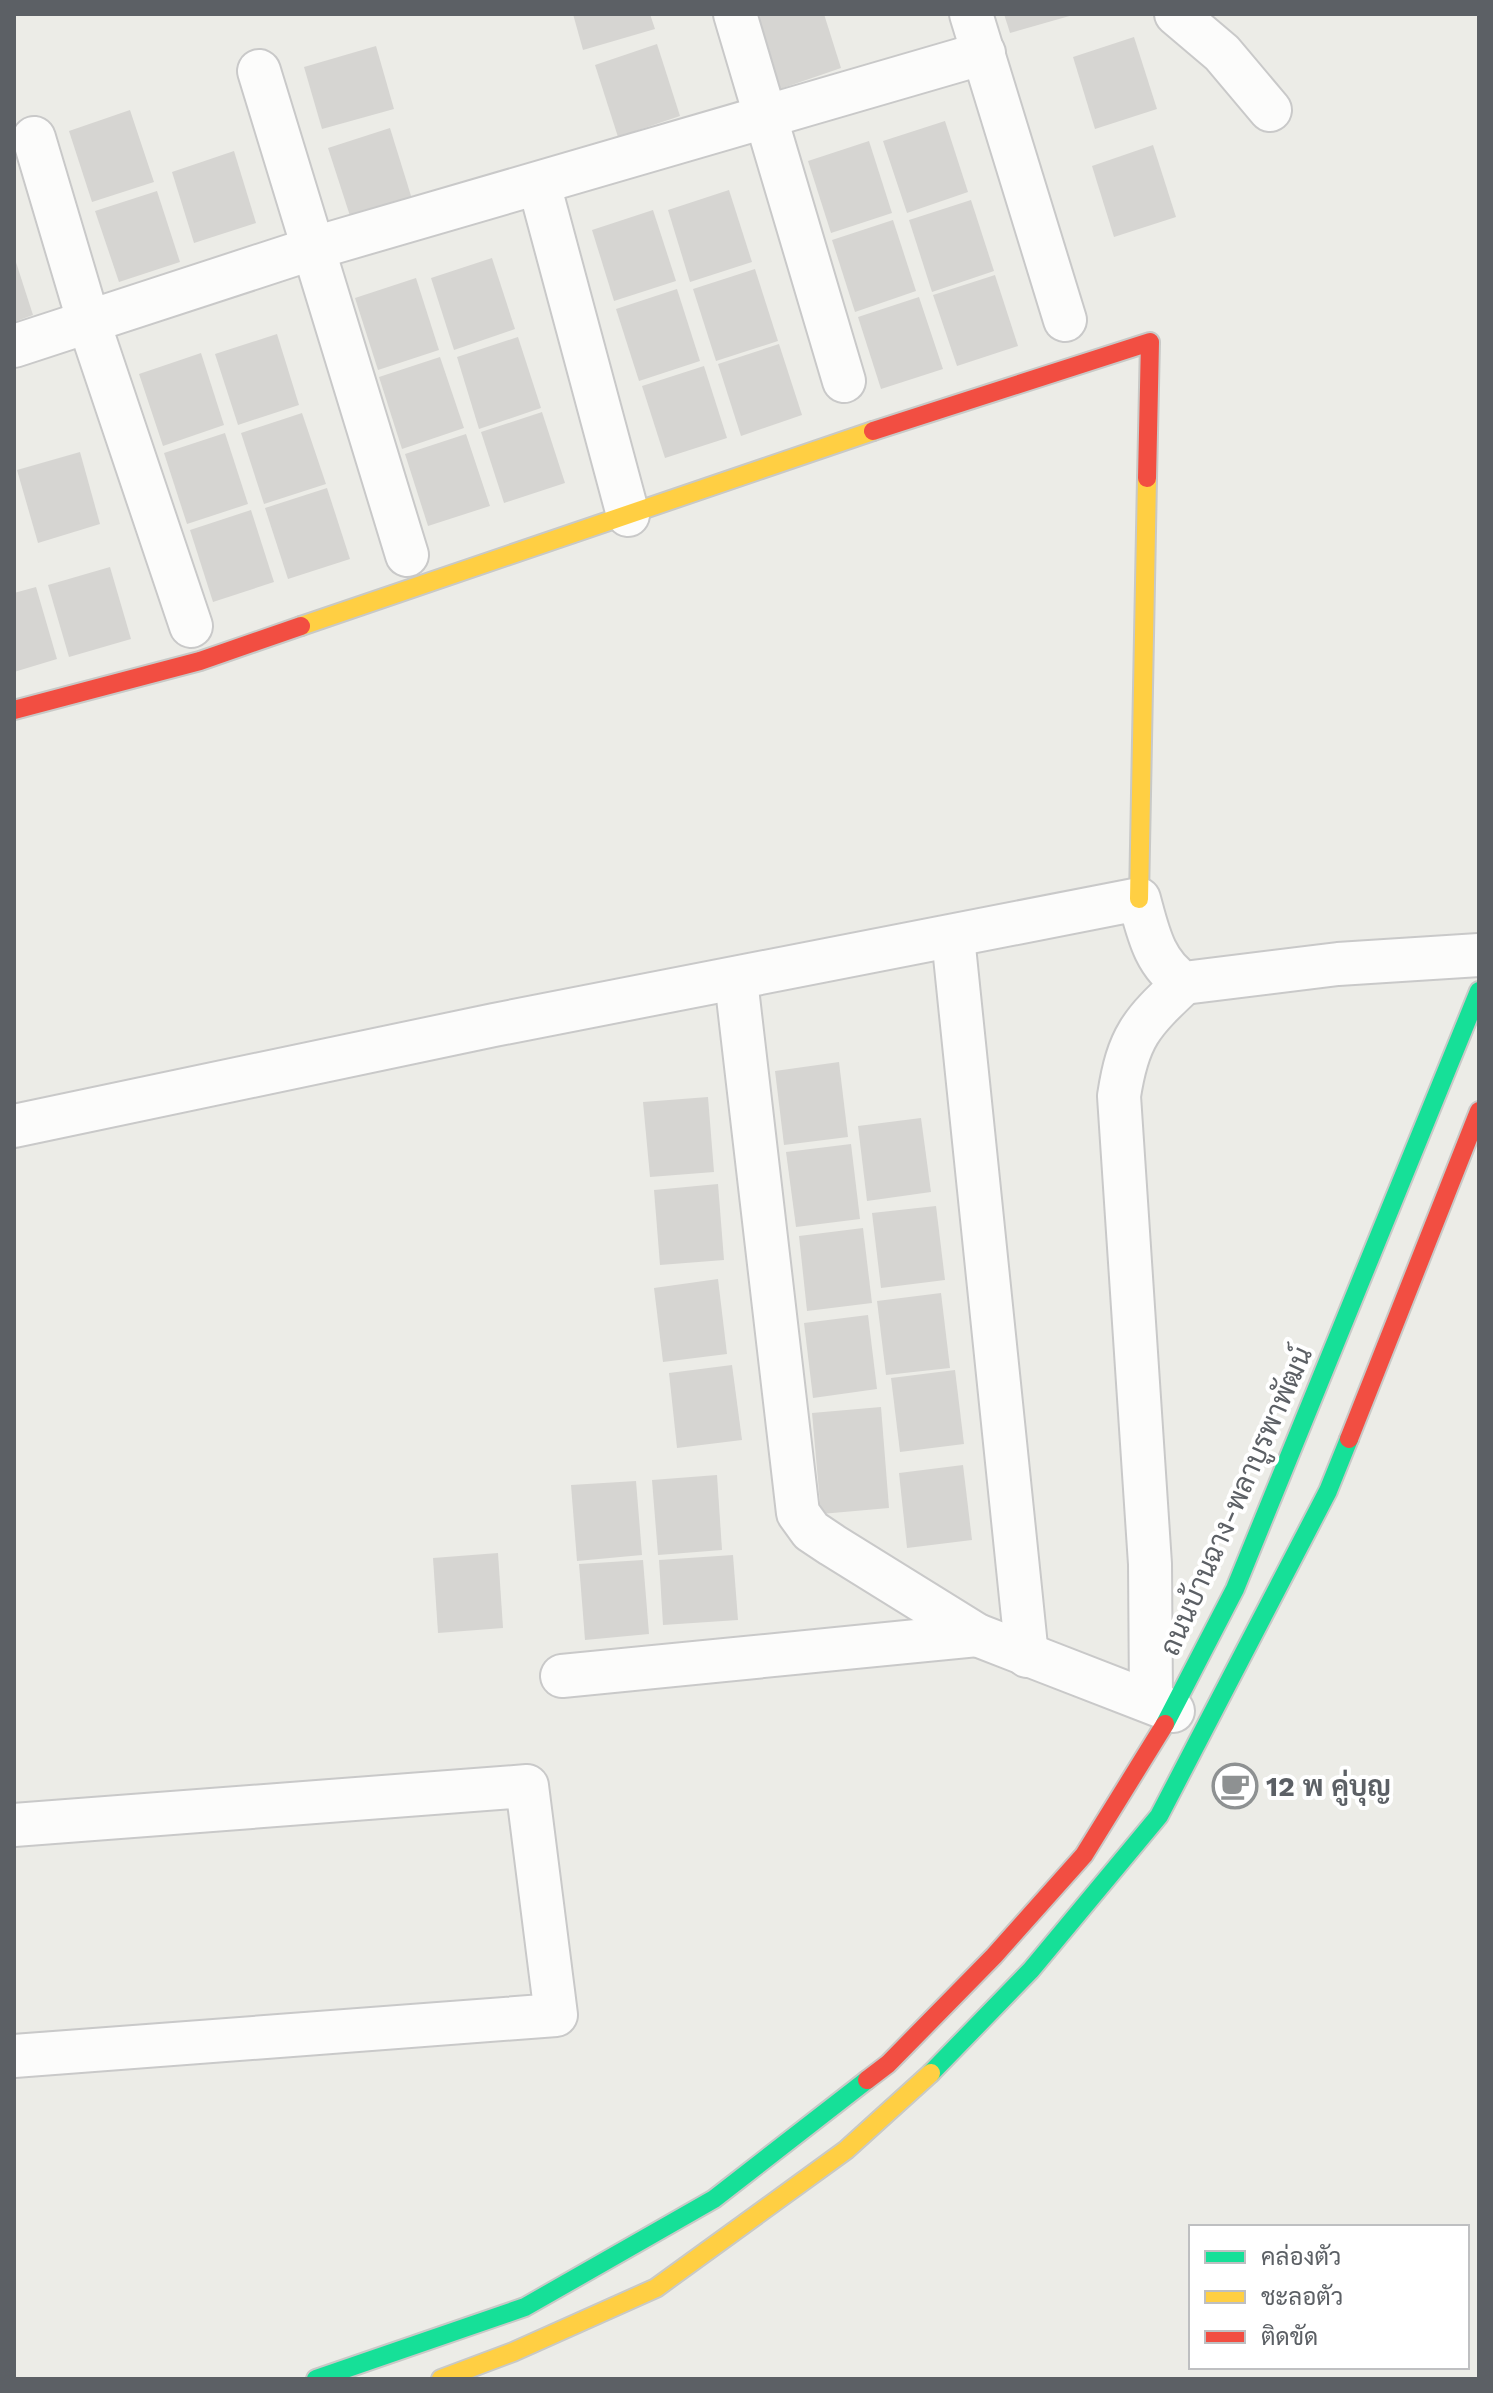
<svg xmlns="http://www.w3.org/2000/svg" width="1493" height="2393" viewBox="0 0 1493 2393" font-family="'Work Sans',Sarabun,sans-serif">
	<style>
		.building { fill: #d6d5d2 }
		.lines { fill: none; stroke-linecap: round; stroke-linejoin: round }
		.street-casing { stroke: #c9c9c9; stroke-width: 46 }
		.fast-casing { stroke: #c8c9c7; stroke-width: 22 }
		.slow-casing { stroke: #c8c9c7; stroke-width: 22 }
		.jam-casing { stroke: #c8c9c7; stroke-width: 22 }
		.street { stroke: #fcfcfb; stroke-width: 42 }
		.fast { stroke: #16e098; stroke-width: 18 }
		.slow { stroke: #ffcf43; stroke-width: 18 }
		.jam { stroke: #f24e42; stroke-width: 18 }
		.labels { text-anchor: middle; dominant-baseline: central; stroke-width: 8; stroke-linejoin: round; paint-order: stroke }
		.street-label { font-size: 28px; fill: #5c6065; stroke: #fff }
		.poi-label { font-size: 28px; font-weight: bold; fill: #5c6065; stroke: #fff; text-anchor: start }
	</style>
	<rect width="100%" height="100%" fill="#ecece7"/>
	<g class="building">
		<path d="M573 14H650L655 29 583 50Z"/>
		<path d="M767 14H824L841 68 780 89 757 17Z"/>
		<path d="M1004 14H1073V15L1010 33Z"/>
		<path d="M1134 37 1157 109 1095 129 1073 57Z"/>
		<path d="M657 44 680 116 618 137 595 65Z"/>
		<path d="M376 46 394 109 322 129 304 67Z"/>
		<path d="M130 110 154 182 92 202 69 131Z"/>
		<path d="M945 121 968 192 907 213 883 141Z"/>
		<path d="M390 128 412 199 351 219 328 148Z"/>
		<path d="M869 141 892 213 831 233 808 161Z"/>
		<path d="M1153 145 1176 217 1114 237 1092 166Z"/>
		<path d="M234 151 256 223 194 243 172 172Z"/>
		<path d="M729 190 752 262 690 282 668 210Z"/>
		<path d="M157 191 180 262 119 282 95 211Z"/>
		<path d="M971 200 994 271 932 292 909 220Z"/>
		<path d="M653 210 676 281 614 301 592 230Z"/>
		<path d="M893 220 916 291 855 312 832 240Z"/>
		<path d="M14 256 33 315 14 322Z"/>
		<path d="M492 258 515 329 454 350 431 278Z"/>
		<path d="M755 269 778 341 716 361 693 289Z"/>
		<path d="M995 275 1018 346 957 366 933 295Z"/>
		<path d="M416 278 439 350 378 370 355 298Z"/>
		<path d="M677 289 700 361 639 381 616 309Z"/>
		<path d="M919 297 943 369 881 389 858 317Z"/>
		<path d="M277 334 299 405 238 425 215 354Z"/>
		<path d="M518 337 541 408 479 429 457 357Z"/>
		<path d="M779 344 802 415 741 436 718 364Z"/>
		<path d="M201 353 224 425 163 446 139 374Z"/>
		<path d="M440 357 464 428 402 449 379 377Z"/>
		<path d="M704 366 727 438 665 458 642 386Z"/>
		<path d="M542 412 565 483 504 503 481 432Z"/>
		<path d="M302 413 326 484 264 504 241 433Z"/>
		<path d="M225 433 248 504 187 524 164 453Z"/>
		<path d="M466 434 490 506 428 526 405 454Z"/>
		<path d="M80 452 100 524 38 543 17 470Z"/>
		<path d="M327 488 350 559 288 579 265 508Z"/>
		<path d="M251 510 274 582 213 602 190 530Z"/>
		<path d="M110 567 131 639 69 657 48 585Z"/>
		<path d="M36 587 57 659 14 672V593Z"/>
		<path d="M839 1062 848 1137 784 1145 775 1071Z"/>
		<path d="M708 1097 714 1172 650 1177 643 1102Z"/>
		<path d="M921 1118 931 1192 867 1201 858 1126Z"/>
		<path d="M851 1144 860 1219 796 1227 786 1152Z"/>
		<path d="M718 1184 724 1260 660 1265 654 1190Z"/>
		<path d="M936 1206 945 1280 881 1288 872 1213Z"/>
		<path d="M863 1228 872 1303 807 1311 799 1236Z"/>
		<path d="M718 1279 727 1354 663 1362 654 1288Z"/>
		<path d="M941 1293 950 1368 886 1375 877 1301Z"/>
		<path d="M868 1315 877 1389 813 1398 804 1323Z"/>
		<path d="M732 1365 742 1440 677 1448 669 1373Z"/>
		<path d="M955 1370 964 1444 900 1452 891 1378Z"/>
		<path d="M881 1407 889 1508 821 1514 812 1413Z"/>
		<path d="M963 1465 972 1540 907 1548 899 1473Z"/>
		<path d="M717 1475 722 1550 658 1555 652 1480Z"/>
		<path d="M636 1481 642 1555 577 1561 571 1485Z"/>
		<path d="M498 1553 503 1628 438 1633 433 1558Z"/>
		<path d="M733 1555 738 1620 663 1625 659 1560Z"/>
		<path d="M643 1560 649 1634 585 1640 579 1564Z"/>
	</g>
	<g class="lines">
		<g class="street-casing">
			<g id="street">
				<path d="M735 14 844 381"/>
				<path d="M971 14 1065 320"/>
				<path d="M1176 14 1222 53 1270 110"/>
				<path d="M259 71 407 555"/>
				<path d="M34 138 89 323 191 626"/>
				<path d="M539 184 628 515"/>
				<path d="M14 346 311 249 984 53"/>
				<path d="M953 937 1027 1656"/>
				<path d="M736 980 798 1513 811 1531 832 1545 977 1635 1173 1711"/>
				<path d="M14 1126 494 1025 1139 899C1148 932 1154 964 1184 983L1338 964 1479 955"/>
				<path d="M562 1676 977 1635"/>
				<path d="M1151 1699 1150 1564 1119 1096C1128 1037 1141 1023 1184 983"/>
				<path d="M14 1825 527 1786 556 2015 14 2056"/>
			</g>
		</g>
		<g class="fast-casing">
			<g id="fast">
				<path d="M1165 1724 1235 1589 1479 991"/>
				<path d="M931 2073 1031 1970 1159 1816 1328 1491 1349 1439"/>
				<path d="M316 2379 525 2307 714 2199 867 2080"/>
			</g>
		</g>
		<g class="slow-casing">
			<g id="slow">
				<path d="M301 626 873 431"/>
				<path d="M1139 899 1147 478"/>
				<path d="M441 2379 513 2352 656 2288 846 2150 931 2073"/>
			</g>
		</g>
		<g class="jam-casing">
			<g id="jam">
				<path d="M873 431 1150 342 1147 478"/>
				<path d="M14 710 200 661 301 626"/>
				<path d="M1349 1439 1479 1111"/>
				<path d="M867 2080 888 2064 994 1956 1084 1855 1165 1724"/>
			</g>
		</g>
		<use href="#street" class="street"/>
		<use href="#fast" class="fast"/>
		<use href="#slow" class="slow"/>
		<use href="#jam" class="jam"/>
	</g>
	<defs>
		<g id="cafe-ring" transform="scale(2.3)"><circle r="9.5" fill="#fff" stroke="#8e9192" stroke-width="1.5"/><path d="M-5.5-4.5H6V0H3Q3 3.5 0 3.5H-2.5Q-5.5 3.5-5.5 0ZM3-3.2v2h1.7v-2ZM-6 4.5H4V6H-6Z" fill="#8e9192"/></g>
	</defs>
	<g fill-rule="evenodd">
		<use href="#cafe-ring" x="1235" y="1786"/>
	</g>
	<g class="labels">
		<g class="street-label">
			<text transform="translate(1236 1501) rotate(-66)">ถนนบ้านฉาง-พลาบูรพาพัฒน์</text>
		</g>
		<g class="poi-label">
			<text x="1266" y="1786">12 พ คู่บุญ</text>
		</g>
	</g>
	<rect width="1493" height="2393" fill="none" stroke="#5c6065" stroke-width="32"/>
	<rect x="1189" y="2225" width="280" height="144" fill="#ffffff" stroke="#bebfc1" stroke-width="2"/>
	<rect x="1205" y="2251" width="40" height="12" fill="#16e098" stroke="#bebfc1" stroke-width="2"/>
	<text x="1261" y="2265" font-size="24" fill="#5c6065">คล่องตัว</text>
	<rect x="1205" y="2291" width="40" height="12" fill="#ffcf43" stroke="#bebfc1" stroke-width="2"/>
	<text x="1261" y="2305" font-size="24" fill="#5c6065">ชะลอตัว</text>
	<rect x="1205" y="2331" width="40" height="12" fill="#f24e42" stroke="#bebfc1" stroke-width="2"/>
	<text x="1261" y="2345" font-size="24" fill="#5c6065">ติดขัด</text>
</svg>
